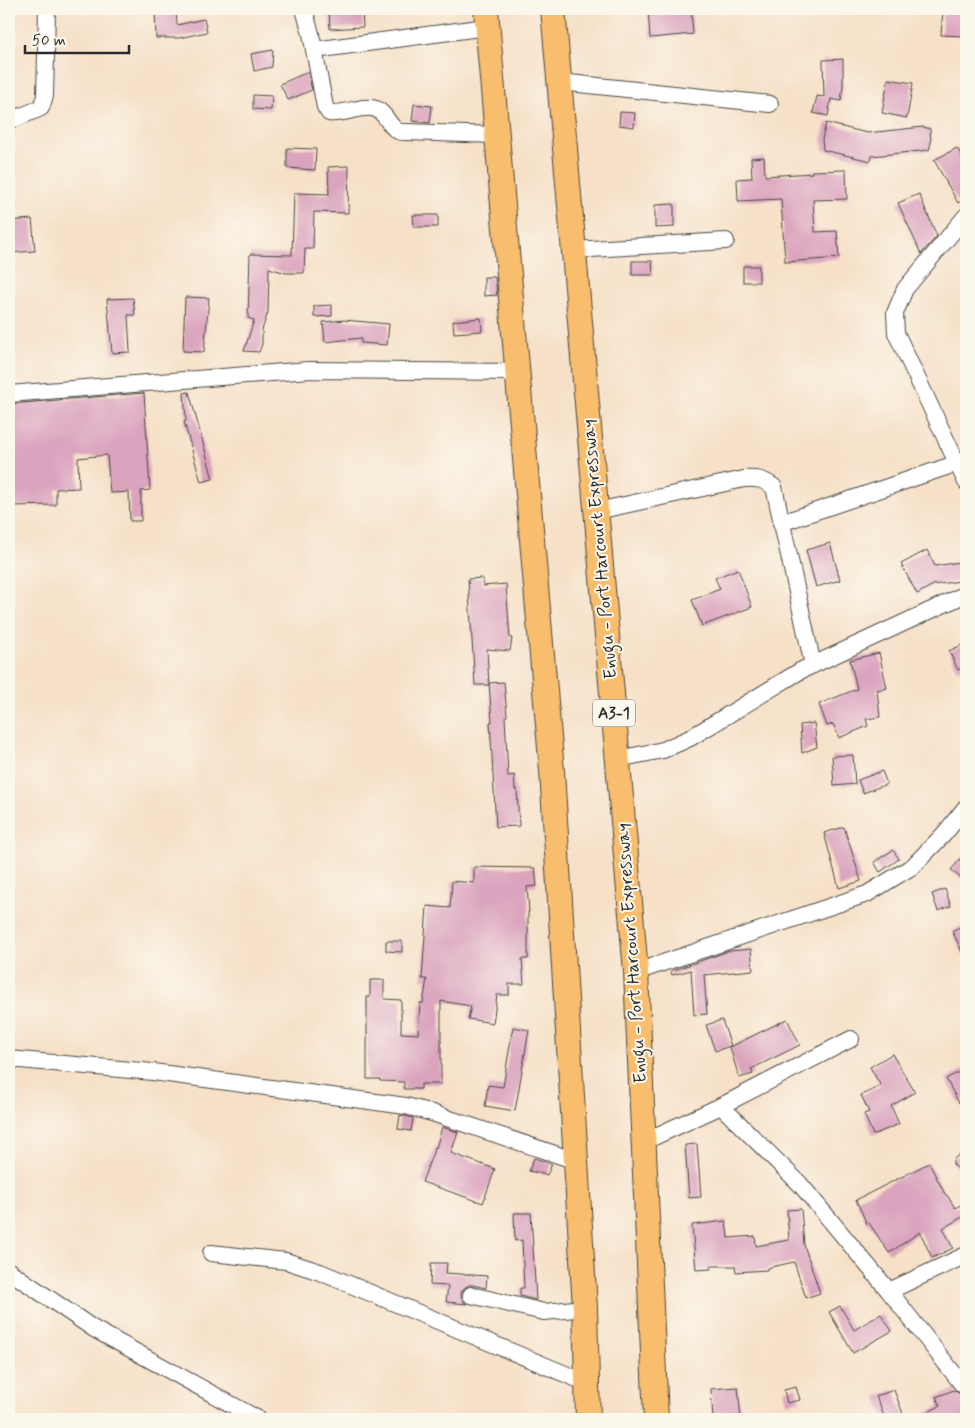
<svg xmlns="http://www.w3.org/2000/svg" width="975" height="1428" viewBox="0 0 975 1428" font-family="Mynerve,sans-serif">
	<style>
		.building { fill: #daa3be }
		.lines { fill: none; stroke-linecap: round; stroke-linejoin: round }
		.minor-casing { stroke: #494642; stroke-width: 18 }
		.highway-casing { stroke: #494642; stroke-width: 26 }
		.minor { stroke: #fff; stroke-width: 16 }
		.highway { stroke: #f9be6d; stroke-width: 24 }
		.labels { text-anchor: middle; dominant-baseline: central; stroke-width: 4; stroke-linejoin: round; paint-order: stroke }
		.shield { fill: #fbf7ec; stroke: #696865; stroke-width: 1 }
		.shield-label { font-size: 16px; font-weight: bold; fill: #2b2b2b }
		.street-label { font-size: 18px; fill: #2b2b2b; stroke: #fbf7ec }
	</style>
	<rect width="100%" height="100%" fill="#fbf7ec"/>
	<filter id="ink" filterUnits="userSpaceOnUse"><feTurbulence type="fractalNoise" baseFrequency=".02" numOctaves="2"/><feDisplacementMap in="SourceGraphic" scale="10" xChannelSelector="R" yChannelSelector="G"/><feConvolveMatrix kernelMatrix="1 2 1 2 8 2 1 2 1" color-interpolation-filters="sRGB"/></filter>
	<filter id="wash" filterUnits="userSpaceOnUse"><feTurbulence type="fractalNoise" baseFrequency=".0096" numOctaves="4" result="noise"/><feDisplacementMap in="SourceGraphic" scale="20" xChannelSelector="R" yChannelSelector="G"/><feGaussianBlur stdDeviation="1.12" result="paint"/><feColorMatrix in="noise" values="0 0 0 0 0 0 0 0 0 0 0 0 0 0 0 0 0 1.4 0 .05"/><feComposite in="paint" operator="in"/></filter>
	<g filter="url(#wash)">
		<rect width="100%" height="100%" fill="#f6e0c7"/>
		<g id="blocks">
			<g class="building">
				<path d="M155 9H176L177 25 204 19 207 32 179 38H156Z"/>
				<path d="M329 9H362L363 27 330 29Z"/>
				<path d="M648 9H691L693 34 650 38Z"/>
				<path d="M943 9H966V36L941 35Z"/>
				<path d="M273 50 272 67 254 71 251 54Z"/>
				<path d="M843 59V86L841 101 831 99 828 116 813 113 817 96 824 97 823 60Z"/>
				<path d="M308 72 312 90 288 100 280 84Z"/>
				<path d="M888 79 913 83 907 118 882 113Z"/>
				<path d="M253 95 272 96 271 110 253 109Z"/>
				<path d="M414 104 432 106 430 123 412 121Z"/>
				<path d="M620 112 635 113 634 127 619 125Z"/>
				<path d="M826 123 867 133 923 127 930 129 931 143 929 150 872 156 871 161 823 150 822 139Z"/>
				<path d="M287 148 316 149 315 170 287 168Z"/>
				<path d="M957 148 966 163V198L958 203 934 160Z"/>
				<path d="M764 157 765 176 812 173V171L846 170 847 199 813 200 815 232 837 231 839 258 785 262 781 199 738 201 737 179 752 178 751 158Z"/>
				<path d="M349 166 348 213 314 212 313 249H305L304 273H286L269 268 268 312 262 330V344L259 352 244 351 254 320 248 318 250 254 292 255 294 193 329 194 328 167Z"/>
				<path d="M919 194 937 236 921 254 898 203Z"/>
				<path d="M674 204V227L655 228V205Z"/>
				<path d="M413 215H438V227H414Z"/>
				<path d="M32 219 35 251 9 253V221Z"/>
				<path d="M632 261H652L653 275H632Z"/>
				<rect x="743" y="266" width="16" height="16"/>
				<path d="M484 277H495L497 295 484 296Z"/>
				<path d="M185 297 209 298 204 352 183 351Z"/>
				<path d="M133 298 135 315H128L130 352 112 353 107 299Z"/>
				<path d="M332 305V316L314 317V306Z"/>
				<path d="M481 318 482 331 454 333 453 321Z"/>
				<path d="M344 320 389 324 387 345 361 343V338L325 342 323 322Z"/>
				<path d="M189 392 213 479 201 482 184 422 186 421 184 393Z"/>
				<path d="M144 393 150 490 141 491V521H130L129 492 110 493 107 455 78 458 79 488 56 489V505L11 506 9 404Z"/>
				<path d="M830 543 840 580 816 587 806 550Z"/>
				<path d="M927 550 935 566 966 561V580L933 585 917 594 901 564Z"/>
				<path d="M738 569 752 607 702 626 692 600 720 589 715 578Z"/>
				<path d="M482 578 483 586 506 584 510 638H512L510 651 487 649 489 685H475L468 579Z"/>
				<path d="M966 643V666L958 670 949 651Z"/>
				<path d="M879 653 887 688 877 690 880 717 866 719 868 726 839 738 833 724 827 726 819 704 857 689 850 660Z"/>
				<path d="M504 682 507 716 505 717 508 776 514 775 515 790 517 789 519 826 496 827 490 722H492L489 683Z"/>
				<path d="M814 723 817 747 802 753 800 725Z"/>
				<path d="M853 755 855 784 834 786 832 756Z"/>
				<path d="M882 771 887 784 863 793 858 780Z"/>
				<path d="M844 827 861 881 839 888 824 833Z"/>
				<path d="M893 850 899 859 880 872 874 862Z"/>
				<path d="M966 852V882L951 870Z"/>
				<path d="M474 867 535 868 537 886 527 887 529 912H528V959H522L524 984H509V995H497L493 1023 468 1019 471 1006 441 1001V1084H421V1089H404V1082L380 1081V1079H367V997H370V980H384V999L401 1000V1033L418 1034 420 1003H423L427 979H422L427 906 450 908 452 881 474 883Z"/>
				<path d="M945 889 951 906 938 911 932 894Z"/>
				<path d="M962 926 966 935V960L952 931Z"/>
				<path d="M386 941H402V952L386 951Z"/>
				<path d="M751 949 753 970 704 975 707 1014 694 1015 691 970 672 975 671 971 729 951Z"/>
				<path d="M787 1019 800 1045 751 1069 753 1074 739 1078 730 1047Z"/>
				<path d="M722 1020 731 1046 715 1051 706 1025Z"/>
				<path d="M513 1027 529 1030 515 1111 485 1106 488 1085 503 1087Z"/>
				<path d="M892 1054 915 1092 891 1106 899 1124 873 1135 864 1114 869 1112 861 1095 881 1086 870 1067Z"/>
				<path d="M966 1068V1099L959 1103 946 1079Z"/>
				<path d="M400 1115 413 1118 411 1131 398 1129Z"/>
				<path d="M442 1127 458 1132 451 1153 495 1169 483 1203 422 1182 435 1147 436 1148Z"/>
				<path d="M697 1144 701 1197 689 1198 685 1145Z"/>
				<path d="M960 1154 966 1161V1177L953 1164V1160Z"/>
				<path d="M534 1158 552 1164 547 1175 529 1171Z"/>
				<path d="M929 1163 946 1196 947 1195 955 1208 966 1202V1215L943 1228 953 1248 932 1258 920 1232 889 1253 869 1223 867 1224 856 1200Z"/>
				<path d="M801 1209 804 1245 820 1293 806 1298 794 1262 767 1268V1270L736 1272 735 1266H711V1269L696 1270 692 1225 726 1221 728 1238 755 1236 756 1246 789 1240 787 1210Z"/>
				<path d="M514 1213H531L536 1300 520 1296V1288H524L522 1240 515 1241Z"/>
				<path d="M431 1263H447L446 1273 487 1276 486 1288 473 1285H469L464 1288 461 1292V1297L464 1302 467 1304 446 1302 448 1286 430 1285Z"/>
				<path d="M840 1306 854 1330 881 1314 892 1331 853 1353 829 1312Z"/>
				<path d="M738 1387 741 1419H713L711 1389Z"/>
				<path d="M796 1387 800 1400 787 1403 784 1390Z"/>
				<path d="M894 1390 905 1419H885L876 1396Z"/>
				<path d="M954 1390 962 1395 966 1396V1419H914L940 1406 936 1397Z"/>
			</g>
		</g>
	</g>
	<g filter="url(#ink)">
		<use href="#blocks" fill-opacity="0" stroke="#494642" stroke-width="1"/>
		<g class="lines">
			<g class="minor-casing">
				<g id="minor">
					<path d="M304 9 311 34 325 107 329 113C344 115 363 104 376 109 386 113 389 127 398 131 400 132 403 132 406 132L497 135"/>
					<path d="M314 50 487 27"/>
					<path d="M560 82 770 104"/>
					<path d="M9 121 41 108 45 96 47 9"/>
					<path d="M966 216 905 289 895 313 896 333 966 482"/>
					<path d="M574 250 726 241"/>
					<path d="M9 394 309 370 518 372"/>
					<path d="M597 511 744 479C756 478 763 479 774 487L813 665"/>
					<path d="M781 523 958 463"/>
					<path d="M618 759 663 750 690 738 800 671 966 594"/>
					<path d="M636 972 867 894 913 866 945 833 966 807"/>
					<path d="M9 1059 153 1072 406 1106 432 1113 576 1161"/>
					<path d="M721 1106 800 1184 889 1291 962 1384 966 1386"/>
					<path d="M643 1142 721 1106 851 1039"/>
					<path d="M211 1253 286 1261 320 1272 587 1383"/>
					<path d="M9 1271 94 1329 258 1419"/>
					<path d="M889 1291 966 1255"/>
					<path d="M471 1295 544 1312 585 1308"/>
				</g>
			</g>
			<g class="highway-casing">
				<g id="highway">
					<path d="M486 9 552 771 585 1308 588 1419"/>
					<path d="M553 9 636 972 656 1419"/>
				</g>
			</g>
			<use href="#minor" class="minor"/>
			<use href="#highway" class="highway"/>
		</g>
	</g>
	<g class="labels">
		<rect class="shield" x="593" y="699.5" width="42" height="27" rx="4"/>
		<g class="shield-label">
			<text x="614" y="713">A3-1</text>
		</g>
		<g class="street-label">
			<text transform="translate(600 549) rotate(-95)">Enugu - Port Harcourt Expressway</text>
			<text transform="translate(632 953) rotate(-94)">Enugu - Port Harcourt Expressway</text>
		</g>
	</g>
	<rect width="975" height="1428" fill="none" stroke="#fbf7ec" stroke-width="30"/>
	<path d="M25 45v8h104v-8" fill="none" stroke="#2b2b2b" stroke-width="2.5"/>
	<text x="32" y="45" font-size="15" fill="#2b2b2b" stroke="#fbf7ec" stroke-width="4" paint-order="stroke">50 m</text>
</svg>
